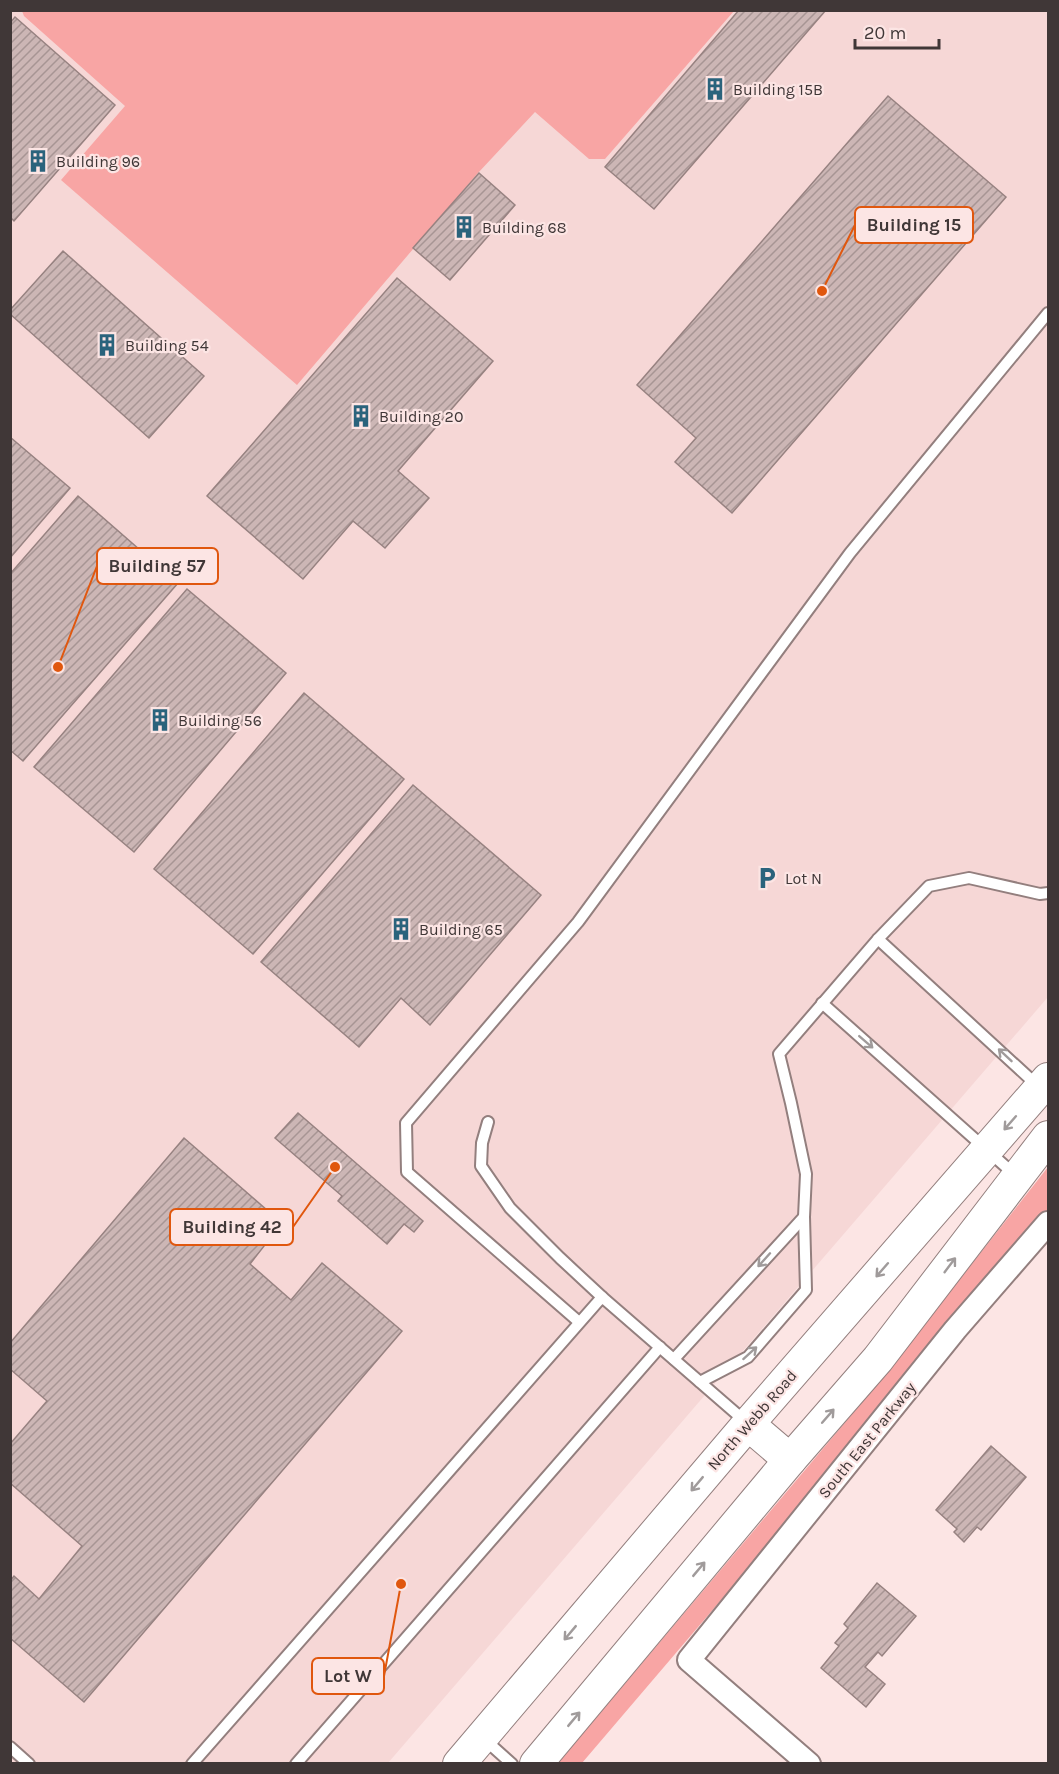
<svg xmlns="http://www.w3.org/2000/svg" width="1059" height="1774" viewBox="0 0 1059 1774" font-family="Karla,sans-serif">
	<style>
		.built { fill: #f6d7d6 }
		.grass { fill: #f8a5a4 }
		.building { fill: url(#building-hatch); stroke: #978281; stroke-width: 1.5 }
		.lines { fill: none; stroke-linecap: round; stroke-linejoin: round }
		.lane-casing { stroke: #937f7e; stroke-width: 14 }
		.street-casing { stroke: #937f7e; stroke-width: 26 }
		.secondary-casing { stroke: #937f7e; stroke-width: 34 }
		.lane { stroke: #fff; stroke-width: 10 }
		.street { stroke: #fff; stroke-width: 22 }
		.secondary { stroke: #fff; stroke-width: 32 }
		.oneway { stroke: #a09b9b }
		.labels { text-anchor: middle; dominant-baseline: central; stroke-width: 4.5; stroke-linejoin: round; paint-order: stroke }
		.poi-label { font-size: 16px; fill: #403737; stroke: #fce5e4; text-anchor: start }
		.street-label { font-size: 16px; fill: #403737; stroke: #fce5e4 }
		.leader { fill: none; stroke: #e0570e; stroke-width: 2 }
		.callout-dot { fill: #e0570e; stroke: #fce5e4; stroke-width: 2 }
		.callout { fill: #fce5e4; stroke: #e0570e; stroke-width: 2 }
		.callout-label { font-size: 18px; text-anchor: middle; font-weight: bold; fill: #403737 }
	</style>
	<defs>
		<pattern id="building-hatch" width="6" height="6" patternUnits="userSpaceOnUse" patternTransform="scale(1.5)"><rect width="6" height="6" fill="#ccb6b5"/><path d="M-1 1l2-2M0 6l6-6M5 7l2-2" fill="none" stroke="#a79594"/></pattern>
	</defs>
	<rect width="100%" height="100%" fill="#fce5e4"/>
	<path class="built" d="M11 11H1048V997L388 1763 11 1764Z"/>
	<g class="grass">
		<path d="M22 11H734L605 159H589L535 112 478 173 297 385 61 180 125 106 24 16Z"/>
		<path d="M1048 1167V1217L582 1763 557 1764 875 1387Z"/>
	</g>
	<g class="building">
		<path d="M739 10H826L654 209 605 167Z"/>
		<path d="M15 17 115 105 14 221 10 217V23Z"/>
		<path d="M888 96 1006 197 732 513 675 462 696 438 637 385Z"/>
		<path d="M479 173 515 205 450 280 413 248Z"/>
		<path d="M63 251 204 376 149 438 10 314V310Z"/>
		<path d="M397 278 493 361 398 471 429 498 385 548 353 521 303 579 207 496Z"/>
		<path d="M10 437 70 488 10 558Z"/>
		<path d="M78 496 178 583 23 761 10 750V574Z"/>
		<path d="M187 589 286 673 134 852 34 767Z"/>
		<path d="M304 693 404 779 253 954 154 869Z"/>
		<path d="M413 785 541 895 430 1025 401 998 359 1047 261 962Z"/>
		<path d="M298 1113 423 1221 414 1232 404 1224 387 1244 338 1201 342 1196 275 1138Z"/>
		<path d="M184 1138 282 1223 250 1264 291 1300 322 1263 402 1331 84 1702 10 1638V1581L14 1576 39 1599 82 1546 10 1483V1444L47 1401 10 1369V1343Z"/>
		<path d="M991 1446 1026 1477 981 1530 977 1527 964 1542 954 1532 957 1529 936 1510Z"/>
		<path d="M877 1583 916 1616 882 1656 878 1652 865 1667 885 1684 866 1707 821 1668 839 1646 835 1643 848 1628 844 1624Z"/>
	</g>
	<g class="lines">
		<g class="lane-casing">
			<g id="lane">
				<path d="M878 939 1039 1087"/>
				<path d="M822 1003 1014 1174"/>
				<path d="M488 1122 482 1143 481 1166 510 1208 560 1258 602 1297"/>
				<path d="M579 1322 407 1172 406 1123 578 922 850 553 1048 313"/>
				<path d="M674 1359 804 1217"/>
				<path d="M700 1382 748 1357 806 1290 804 1217 806 1174 791 1103 779 1054 878 939 929 886 969 878 1040 894 1048 893"/>
				<path d="M483 1738 512 1764"/>
				<path d="M10 1747 29 1764"/>
				<path d="M192 1764 602 1297 746 1422"/>
				<path d="M296 1764 660 1347"/>
			</g>
		</g>
		<g class="street-casing">
			<path id="street" d="M809 1764 689 1660 955 1330 1048 1223"/>
		</g>
		<g class="secondary-casing">
			<g id="secondary">
				<path d="M748 1424 790 1460"/>
				<path d="M459 1764 748 1424 1048 1079"/>
				<path d="M536 1764 790 1460 878 1359 1048 1137"/>
			</g>
		</g>
		<use href="#lane" class="lane"/>
		<use href="#street" class="street"/>
		<use href="#secondary" class="secondary"/>
	</g>
	<defs><path id="oneway-shaft" d="M-6 0H5M1.5-3L5.5 0L1.5 3" fill="none" stroke-width="1.6" stroke-linecap="round" stroke-linejoin="round" transform="scale(1.5)"/></defs>
	<g class="oneway">
		<use href="#oneway-shaft" transform="translate(866 1042) rotate(41)"/>
		<use href="#oneway-shaft" transform="translate(1005 1055) rotate(-137)"/>
		<use href="#oneway-shaft" transform="translate(1010 1123) rotate(131)"/>
		<use href="#oneway-shaft" transform="translate(764 1260) rotate(132)"/>
		<use href="#oneway-shaft" transform="translate(950 1265) rotate(-53)"/>
		<use href="#oneway-shaft" transform="translate(882 1270) rotate(131)"/>
		<use href="#oneway-shaft" transform="translate(750 1353) rotate(-42)"/>
		<use href="#oneway-shaft" transform="translate(828 1416) rotate(-49)"/>
		<use href="#oneway-shaft" transform="translate(697 1484) rotate(130)"/>
		<use href="#oneway-shaft" transform="translate(699 1569) rotate(-50)"/>
		<use href="#oneway-shaft" transform="translate(570 1633) rotate(130)"/>
		<use href="#oneway-shaft" transform="translate(574 1719) rotate(-50)"/>
	</g>
	<defs>
		<g id="building-bare" transform="scale(1.8)"><path d="M-4-6H4V6H1V3H-1V6H-4ZM-2.5-4.3h1.7v1.8h-1.7ZM.8-4.3h1.7v1.8H.8ZM-2.5-1h1.7V.8h-1.7ZM.8-1h1.7V.8H.8Z" fill="#2a637c" stroke="#fce5e4" stroke-width="2.5" paint-order="stroke"/></g>
		<g id="parking-bare" transform="scale(1.8)"><path d="M-3.5-5.5H1a3.5 3.5 0 0 1 0 7H-1V5.5H-3.5ZM-1-3.4V-.6H.8a1.4 1.4 0 0 0 0-2.8Z" fill="#2a637c" stroke="#fce5e4" stroke-width="2.5" paint-order="stroke"/></g>
	</defs>
	<g fill-rule="evenodd">
		<use href="#building-bare" x="715" y="89"/>
		<use href="#building-bare" x="38" y="161"/>
		<use href="#building-bare" x="464" y="227"/>
		<use href="#building-bare" x="107" y="345"/>
		<use href="#building-bare" x="361" y="416"/>
		<use href="#building-bare" x="160" y="720"/>
		<use href="#parking-bare" x="767" y="878"/>
		<use href="#building-bare" x="401" y="929"/>
	</g>
	<g class="labels">
		<g class="poi-label">
			<text x="733" y="89">Building 15B</text>
			<text x="56" y="161">Building 96</text>
			<text x="482" y="227">Building 68</text>
			<text x="125" y="345">Building 54</text>
			<text x="379" y="416">Building 20</text>
			<text x="178" y="720">Building 56</text>
			<text x="785" y="878">Lot N</text>
			<text x="419" y="929">Building 65</text>
		</g>
		<g class="street-label">
			<text transform="translate(752 1420) rotate(-49)">North Webb Road</text>
			<text transform="translate(867 1440) rotate(-51)">South East Parkway</text>
		</g>
	</g>
	<path class="leader" d="M822 291L855 225M58 667L97 566M335 1167L293 1227M401 1584L384 1676"/>
	<g class="callout-dot">
		<circle cx="822" cy="291" r="6"/>
		<circle cx="58" cy="667" r="6"/>
		<circle cx="335" cy="1167" r="6"/>
		<circle cx="401" cy="1584" r="6"/>
	</g>
	<g class="callout">
		<rect x="855" y="207" width="118" height="36" rx="6"/>
		<rect x="97" y="548" width="121" height="36" rx="6"/>
		<rect x="170" y="1209" width="123" height="36" rx="6"/>
		<rect x="312" y="1658" width="72" height="36" rx="6"/>
	</g>
	<g class="callout-label">
		<text x="914" y="231">Building 15</text>
		<text x="157" y="572">Building 57</text>
		<text x="232" y="1233">Building 42</text>
		<text x="348" y="1682">Lot W</text>
	</g>
	<rect width="1059" height="1774" fill="none" stroke="#403737" stroke-width="24"/>
	<path d="M855 39v9h84v-9" fill="none" stroke="#403737" stroke-width="3"/>
	<text x="864" y="39" font-size="18" fill="#403737" stroke="#fce5e4" stroke-width="4.5" paint-order="stroke">20 m</text>
</svg>
